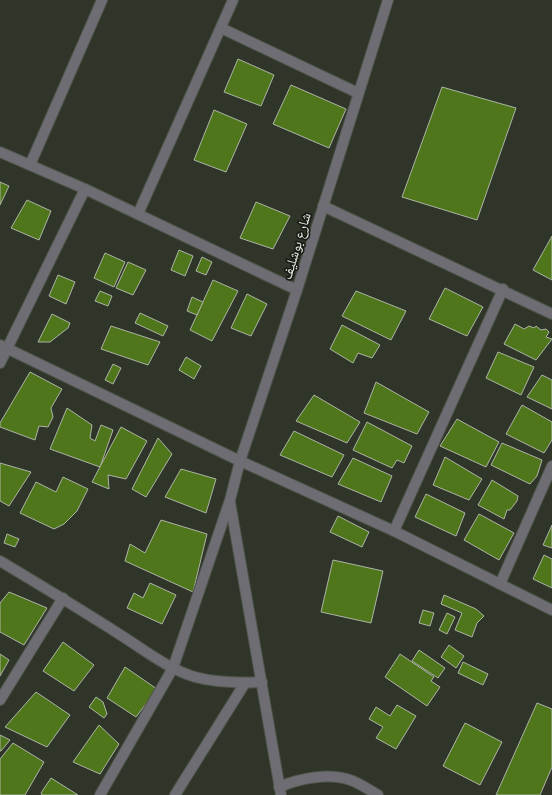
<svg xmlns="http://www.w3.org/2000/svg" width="552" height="795" viewBox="0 0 552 795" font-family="'PT Sans Narrow','Noto Naskh Arabic',sans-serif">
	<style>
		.building { fill: #4f761b; stroke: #adb5a6 }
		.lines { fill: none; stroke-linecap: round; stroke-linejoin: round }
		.minor-casing { stroke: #4d5348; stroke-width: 12 }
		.minor { stroke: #6e6d73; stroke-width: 10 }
		.labels { text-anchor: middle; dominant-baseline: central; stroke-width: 3.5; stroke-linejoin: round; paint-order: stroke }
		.street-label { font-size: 14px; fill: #edf1e9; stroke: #191c16 }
	</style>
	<rect width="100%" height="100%" fill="#2f3529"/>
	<g class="building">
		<path d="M238 59 274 75 261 106 224 92Z"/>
		<path d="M291 85 346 109 329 148 273 124Z"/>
		<path d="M442 87 516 108 477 220 402 197Z"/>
		<path d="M214 110 247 124 226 172 194 160Z"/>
		<path d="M0 182 9 186 0 205Z"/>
		<path d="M27 200 51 211 39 240 11 228Z"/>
		<path d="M256 202 290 216 273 249 240 238Z"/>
		<path d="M552 236V280L533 270Z"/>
		<path d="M179 250 193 256 185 276 171 270Z"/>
		<path d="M105 253 125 262 114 287 94 278Z"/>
		<path d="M202 257 212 262 206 275 196 271Z"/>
		<path d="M128 262 146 270 133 295 116 288Z"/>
		<path d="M58 275 75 282 66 304 49 296Z"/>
		<path d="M213 280 238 291 212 341 190 330Z"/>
		<path d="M445 288 483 307 467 336 429 319Z"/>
		<path d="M100 291 112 296 108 306 95 301Z"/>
		<path d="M356 291 406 311 391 340 342 316Z"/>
		<path d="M247 294 267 304 251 336 231 328Z"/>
		<path d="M192 297 203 302 197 315 187 311Z"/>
		<path d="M140 313 168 326 163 336 135 323Z"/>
		<path d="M52 314 70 323 68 328 50 342H38Z"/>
		<path d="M515 324 524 329 529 326 534 328 536 326 541 330 546 329 549 332 546 337 552 339 536 360 504 344Z"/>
		<path d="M342 325 380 345 372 358 358 353 353 363 330 349Z"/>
		<path d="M111 326 160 342 148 365 101 349Z"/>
		<path d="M498 352 534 367 521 395 486 378Z"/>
		<path d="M186 357 201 366 194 379 179 370Z"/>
		<path d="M113 364 121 368 113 384 105 380Z"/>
		<path d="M30 372 62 389 51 408 53 417 48 427 39 426 35 440 0 427V423Z"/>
		<path d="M542 375 552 380V409L527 397Z"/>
		<path d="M376 382 429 412 417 434 364 413Z"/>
		<path d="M314 395 360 422 347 443 296 421Z"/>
		<path d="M522 405 552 422V440L544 453 506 434Z"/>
		<path d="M67 408 92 425 90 438 95 441 101 425 113 430 100 467 50 449Z"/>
		<path d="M457 419 499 442 486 467 440 446Z"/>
		<path d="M367 422 412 446 404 463 397 460 392 468 353 450Z"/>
		<path d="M121 427 147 441 126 479 108 475 109 489 92 482Z"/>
		<path d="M294 431 344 455 332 477 280 455Z"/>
		<path d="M158 438 172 454 146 497 132 489Z"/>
		<path d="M502 443 542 460 537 476 530 484 491 465Z"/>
		<path d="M445 457 482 479 469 500 433 485Z"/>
		<path d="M353 458 392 476 381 502 338 484Z"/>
		<path d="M0 463 31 472 9 506 0 501Z"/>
		<path d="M181 469 216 479 206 513 165 497Z"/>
		<path d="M63 477 88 489 77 511 64 524 54 529 20 513 36 482 56 492Z"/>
		<path d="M492 480 518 496 517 501 510 510H507L504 519 478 505Z"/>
		<path d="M426 494 465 513 456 536 415 517Z"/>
		<path d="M479 514 514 533 499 560 464 540Z"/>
		<path d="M338 516 369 532 362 547 330 532Z"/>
		<path d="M161 520 207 534 193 592 125 561 130 544 145 553Z"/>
		<path d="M552 525V548L543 545Z"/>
		<path d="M7 534 19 539 15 547 4 543Z"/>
		<path d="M544 555 552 559V588L533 579Z"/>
		<path d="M333 560 383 571 371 623 321 612Z"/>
		<path d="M150 583 176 595 162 624 127 608 134 593 143 598Z"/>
		<path d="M9 592 47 608 24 645 0 632V603Z"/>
		<path d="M444 595 476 609 484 616 477 623 472 637 455 630 462 613 441 604Z"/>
		<path d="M423 610 434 613 430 626 419 623Z"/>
		<path d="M447 613 455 617 447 634 439 630Z"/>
		<path d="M63 642 94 665 74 691 43 671Z"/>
		<path d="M449 645 464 656 456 668 441 657Z"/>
		<path d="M419 650 445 668 438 678 412 661Z"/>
		<path d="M0 654 9 660 0 676Z"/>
		<path d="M400 654 434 677 431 681 440 687 427 706 385 677Z"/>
		<path d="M463 662 488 674 483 685 458 673Z"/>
		<path d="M125 667 157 689 136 717 107 698Z"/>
		<path d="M36 692 70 715 47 747 5 727Z"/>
		<path d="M96 697 103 702 107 714 104 718 89 707Z"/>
		<path d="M537 703 552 709V767L540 795H496Z"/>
		<path d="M397 705 416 716 396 749 376 738 383 727 369 719 376 707 390 716Z"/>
		<path d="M465 723 502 742 480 785 443 766Z"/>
		<path d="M99 725 119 744 100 774 73 762Z"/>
		<path d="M0 735 10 740 1 751H0Z"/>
		<path d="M13 743 44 762 25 795H0V759Z"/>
		<path d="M51 778 78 795H42L41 793Z"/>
	</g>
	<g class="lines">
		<g class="minor-casing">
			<g id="minor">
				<path d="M221 28 358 93"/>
				<path d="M0 152 85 189 297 290"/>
				<path d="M30 165 102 0"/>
				<path d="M323 206 552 314"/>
				<path d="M138 214 233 0"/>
				<path d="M0 345 240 461 394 531 552 610"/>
				<path d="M0 363 85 189"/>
				<path d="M230 502 281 795"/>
				<path d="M394 531 503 289"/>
				<path d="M0 561C40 585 80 609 119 634 143 649 168 669 195 677 217 683 240 683 262 682"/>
				<path d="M500 584 552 466"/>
				<path d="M0 700 63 598"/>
				<path d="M279 787C301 778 330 772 353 781 362 785 370 790 378 795"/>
				<path d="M100 795 173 668 230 500 240 461 297 290 388 0"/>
				<path d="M175 795 245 683"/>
			</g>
		</g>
		<use href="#minor" class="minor"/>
	</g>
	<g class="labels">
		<g class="street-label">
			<text transform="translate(296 246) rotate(-73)">شارع بوشليف</text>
		</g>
	</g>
</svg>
